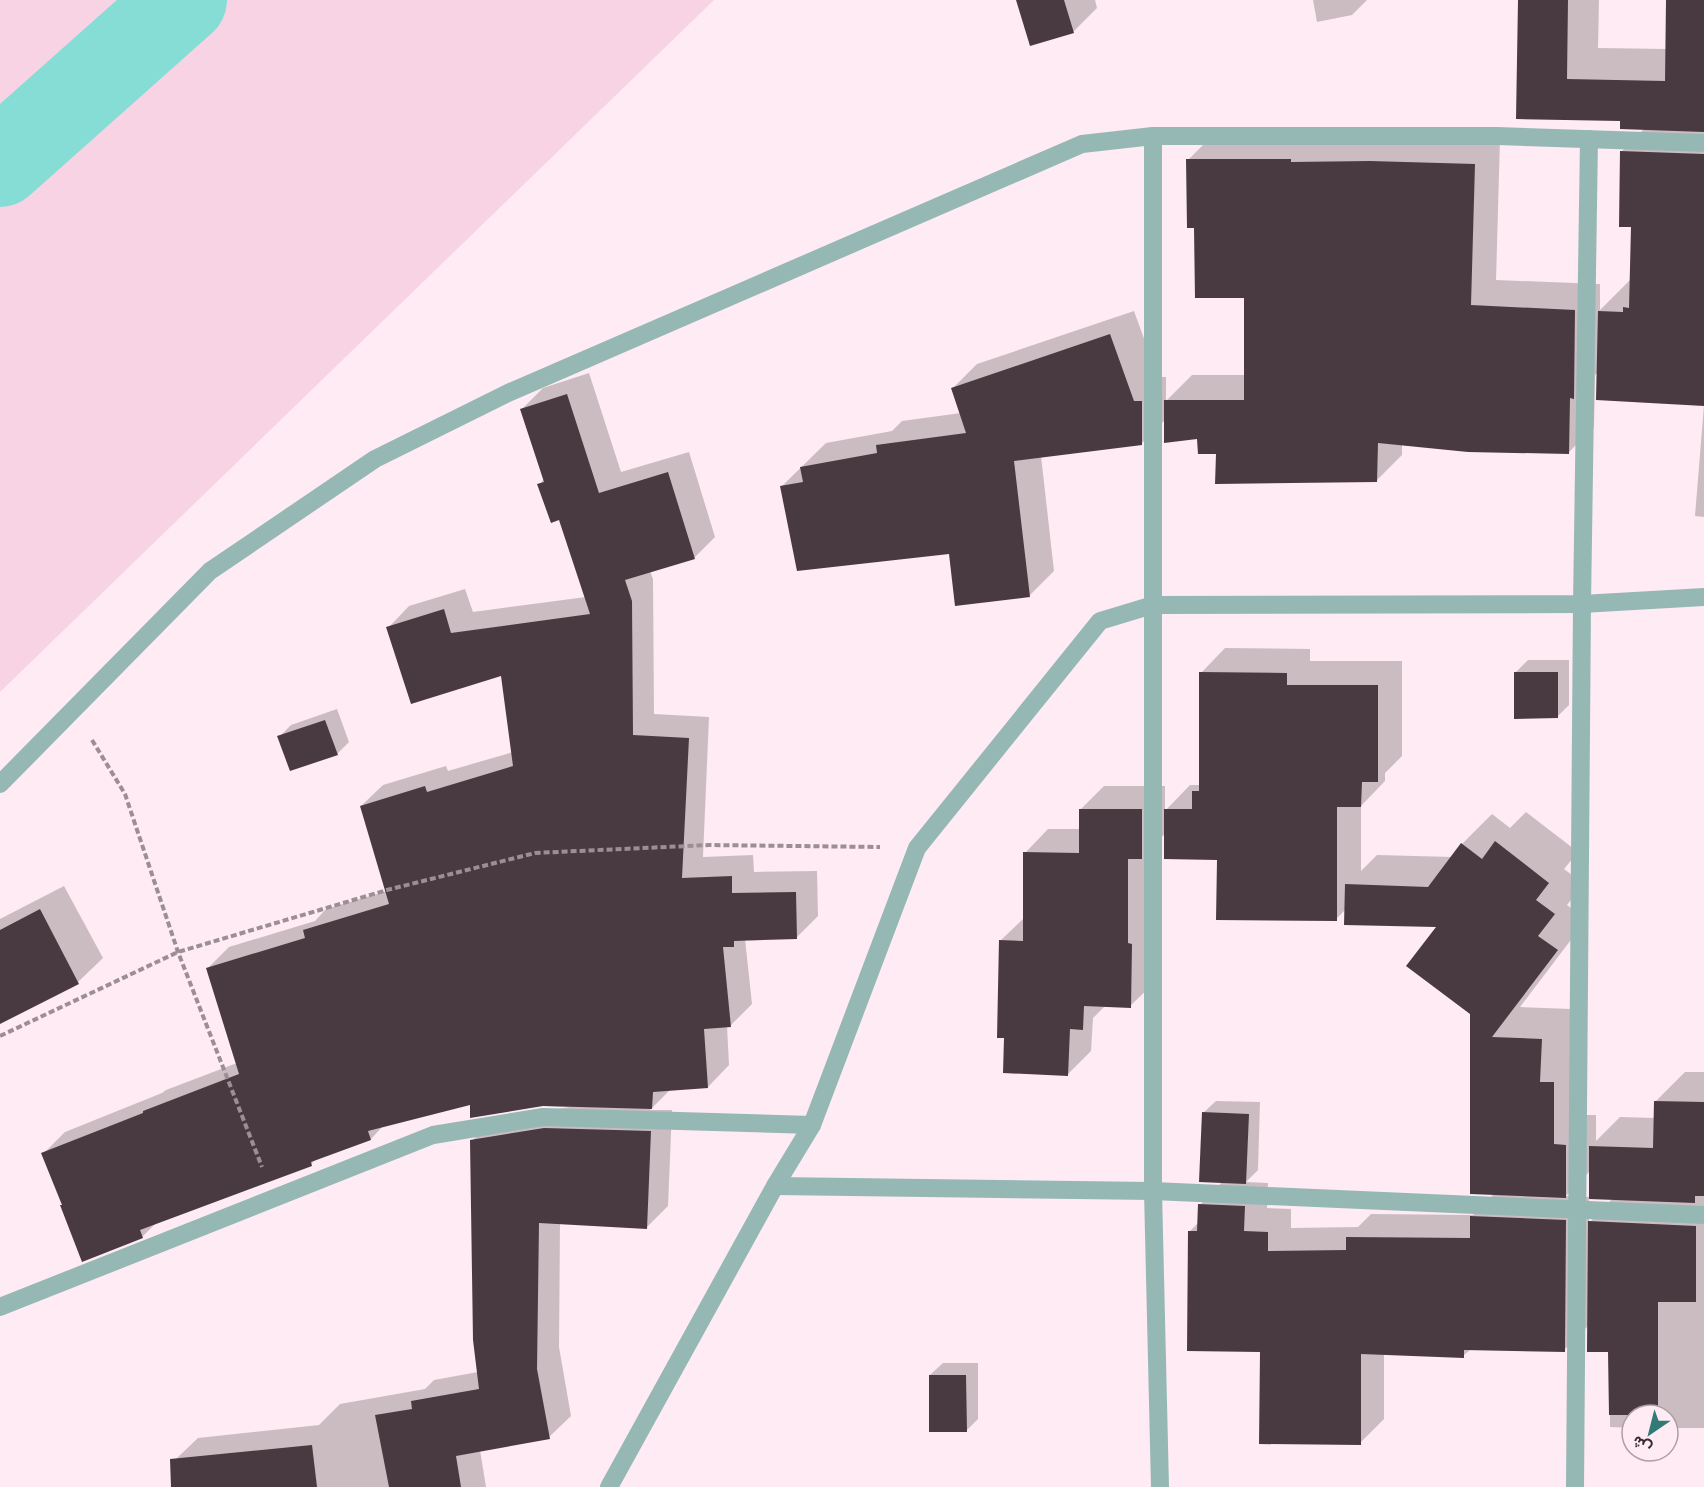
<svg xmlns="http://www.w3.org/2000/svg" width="1704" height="1487" viewBox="0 0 1704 1487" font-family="Roboto,Vazirmatn,sans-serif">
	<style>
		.green { fill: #f8d3e3 }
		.shadow { fill: #0003; fill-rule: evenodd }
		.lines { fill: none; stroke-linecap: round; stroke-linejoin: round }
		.river { stroke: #85ddd5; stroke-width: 88 }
		.building { fill: #493a41 }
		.path { stroke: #9c8f94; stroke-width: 4; stroke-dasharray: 6 3; stroke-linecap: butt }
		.minor { stroke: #95b8b5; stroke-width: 18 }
	</style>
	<rect width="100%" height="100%" fill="#feebf3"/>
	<path class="green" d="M0 0H714L0 692Z"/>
	<g class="shadow">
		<path d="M1018 0H1095L1097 8 1073 32Z"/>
		<path d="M1313 0H1367L1352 15 1317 22Z"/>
		<path d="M1520 0H1599L1598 48 1667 49 1668 0H1704V517L1695 516 1704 405 1598 372 1595 375 1594 427 1568 453 1402 444V455L1376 481 1217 452 1199 437 1166 419 1141 444 1041 456 1054 571 1029 596 950 552 782 486 826 443 892 431 902 421 961 413 953 388 977 364 1134 311 1158 377H1166V401L1192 375H1246L1245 297 1196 227 1188 160 1214 134 1500 139 1496 280 1600 284V310L1631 279 1632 225 1621 152 1645 128 1622 119 1518 117Z"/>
		<path d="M589 373 621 472 689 452 715 537 694 558 650 571 653 579 654 714 709 717 703 857 753 855 754 872 817 871 818 916 796 938 745 939 752 1004 731 1025 727 1026 729 1065 708 1087 670 1090 650 1110H672L668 1206 646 1228 560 1223 559 1347 571 1416 549 1437 480 1450 486 1487H180L176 1459 198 1438 319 1425 340 1404 425 1389 434 1380 478 1372 472 1141 494 1119 570 1107 471 1103 383 1126 371 1139 317 1158 311 1164 157 1222 142 1237 63 1204 43 1154 65 1132 162 1093 166 1090 237 1063 208 968 229 947 315 921 326 909 387 891 361 806 383 785 446 766 448 771 513 752 502 674 388 628 409 606 465 589 473 612 586 597 560 519 539 485 544 479 522 409 543 388Z"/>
		<path d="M1225 648 1310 649V661H1402V756L1385 773V781L1361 806V871L1377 855 1452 857 1462 844 1492 814 1510 828 1526 812 1578 852 1564 869 1584 884 1567 905 1586 920 1520 1007 1571 1009 1583 1115H1596V1141L1620 1117 1655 1118 1656 1101 1685 1072H1704V1428H1668V1415H1632V1428L1610 1427V1351L1589 1325 1564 1350 1471 1349 1463 1356 1384 1354V1419L1360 1443 1261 1351 1189 1232 1199 1222 1200 1205 1223 1181 1203 1113 1216 1101 1260 1102 1258 1170 1246 1182 1268 1183 1267 1208 1291 1209V1228L1358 1227 1371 1214 1473 1215 1495 1193 1471 1013 1439 926 1346 909 1336 919 1166 833 1151 847 1154 983 1130 1006H1105L1093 1018 1091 1051 1068 1074 1005 1037 1000 941 1024 918 1025 853 1048 829H1080V810L1104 786H1165V811L1190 785H1200L1201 673ZM1590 1171V1197L1566 1196ZM1589 1197 1613 1198 1589 1223Z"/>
		<path d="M1528 660H1569V705L1557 717 1516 672Z"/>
		<path d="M337 709 349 742 337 754 279 737 291 725Z"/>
		<path d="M64 886 103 958 78 982 0 1023V919Z"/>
		<path d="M943 1363H978V1419L966 1431 930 1375Z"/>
	</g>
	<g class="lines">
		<path class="river" d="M0 163 183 0"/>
	</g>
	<g class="building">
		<path d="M1016 0H1064L1074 33 1030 46Z"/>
		<path d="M1518 0H1568L1567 79 1665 81 1666 0H1704V132L1620 129V121L1516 119Z"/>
		<path d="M1620 151 1704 154V406L1596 400 1598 311 1623 312V307L1629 308 1631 227H1619Z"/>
		<path d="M1186 159H1291V162L1370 161 1475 164 1471 305 1575 310 1574 399 1570 398 1569 454 1468 452 1378 443 1377 482 1215 484 1216 454H1198L1197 439 1164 443V400H1244V298H1195L1194 228H1187Z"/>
		<path d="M1110 334 1134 401H1142V445L1014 461 1030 597 955 606 949 554 797 571 780 486 803 482 800 467 877 453 876 445 966 433 951 388Z"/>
		<path d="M567 394 599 493 668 472 695 559 625 580 632 601 633 735 689 738 682 878 732 876V893L796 892 797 939 734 941V947H723L731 1027 704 1029 708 1088 653 1092 652 1109 543 1106 470 1118V1105L368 1131 371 1140 311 1162 312 1166 140 1230 143 1238 82 1262 60 1205H62L41 1153 143 1113V1111L239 1074 206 968 305 938 303 930 389 904 360 806 425 786 427 792 513 766 501 676 411 704 386 627 444 609 451 633 590 614 559 520 551 523 537 484 544 482 520 409Z"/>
		<path d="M1199 672 1287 673V685H1378V782H1362L1361 807H1337V921L1216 920 1217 860 1164 859V809H1192V791H1199Z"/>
		<path d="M1514 672H1558V718L1514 719Z"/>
		<path d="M325 720 338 755 290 771 277 736Z"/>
		<path d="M1079 809H1142V859H1128V943L1132 944 1131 1008 1084 1006 1083 1030 1070 1029 1068 1076 1003 1073 1004 1038H997L999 940 1023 941V852L1079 853Z"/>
		<path d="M1495 841 1549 883 1536 900 1555 914 1538 936 1558 950 1492 1037 1542 1039 1540 1082H1554V1144L1566 1145V1198L1470 1194V1014L1406 966 1436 927 1344 925 1345 884 1428 887 1461 843 1482 859Z"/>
		<path d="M40 909 79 984 0 1024V930Z"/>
		<path d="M1654 1101 1704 1102V1196H1695V1203L1589 1199V1146L1653 1148Z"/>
		<path d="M1202 1112 1249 1114 1246 1184 1199 1182Z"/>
		<path d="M544 1128 651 1131 647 1229 539 1223 537 1369 550 1439 456 1456 461 1487H389L375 1415 412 1409 411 1401 479 1389 473 1340 470 1140Z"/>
		<path d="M1198 1204 1245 1206 1244 1231 1268 1232V1251L1346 1250V1237L1470 1238V1216L1566 1220 1565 1352 1464 1350V1358L1361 1354V1445L1259 1444 1260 1352 1187 1351 1188 1231H1197Z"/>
		<path d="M1588 1221 1696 1226V1302H1658V1415H1609L1608 1352H1587Z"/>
		<path d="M929 1375H966L967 1432H929Z"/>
		<path d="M312 1445 317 1487H171L170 1459Z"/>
	</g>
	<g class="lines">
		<g class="path">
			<path d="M92 740 125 794 178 952 262 1167"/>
			<path d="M0 1036 178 952 387 890 535 853 709 845 880 847"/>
		</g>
		<g class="minor">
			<path d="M1153 136V1191L1160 1487"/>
			<path d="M0 784 210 571 375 459 508 393 1082 144 1153 136H1497L1704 143"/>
			<path d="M775 1186 1153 1191 1704 1215"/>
			<path d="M0 1307 433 1135 543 1117 812 1125"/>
			<path d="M609 1487 775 1186 812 1125 917 848 1100 621 1153 605 1582 604 1704 597"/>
			<path d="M1575 1487 1582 604 1589 139"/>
		</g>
	</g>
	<g transform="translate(1650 1433) rotate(215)"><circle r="28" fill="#feebf3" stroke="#ae9fa5" stroke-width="1.5"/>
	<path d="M0-4.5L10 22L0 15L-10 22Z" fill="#327a75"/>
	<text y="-9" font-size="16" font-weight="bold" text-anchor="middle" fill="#352e31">ش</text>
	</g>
</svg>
